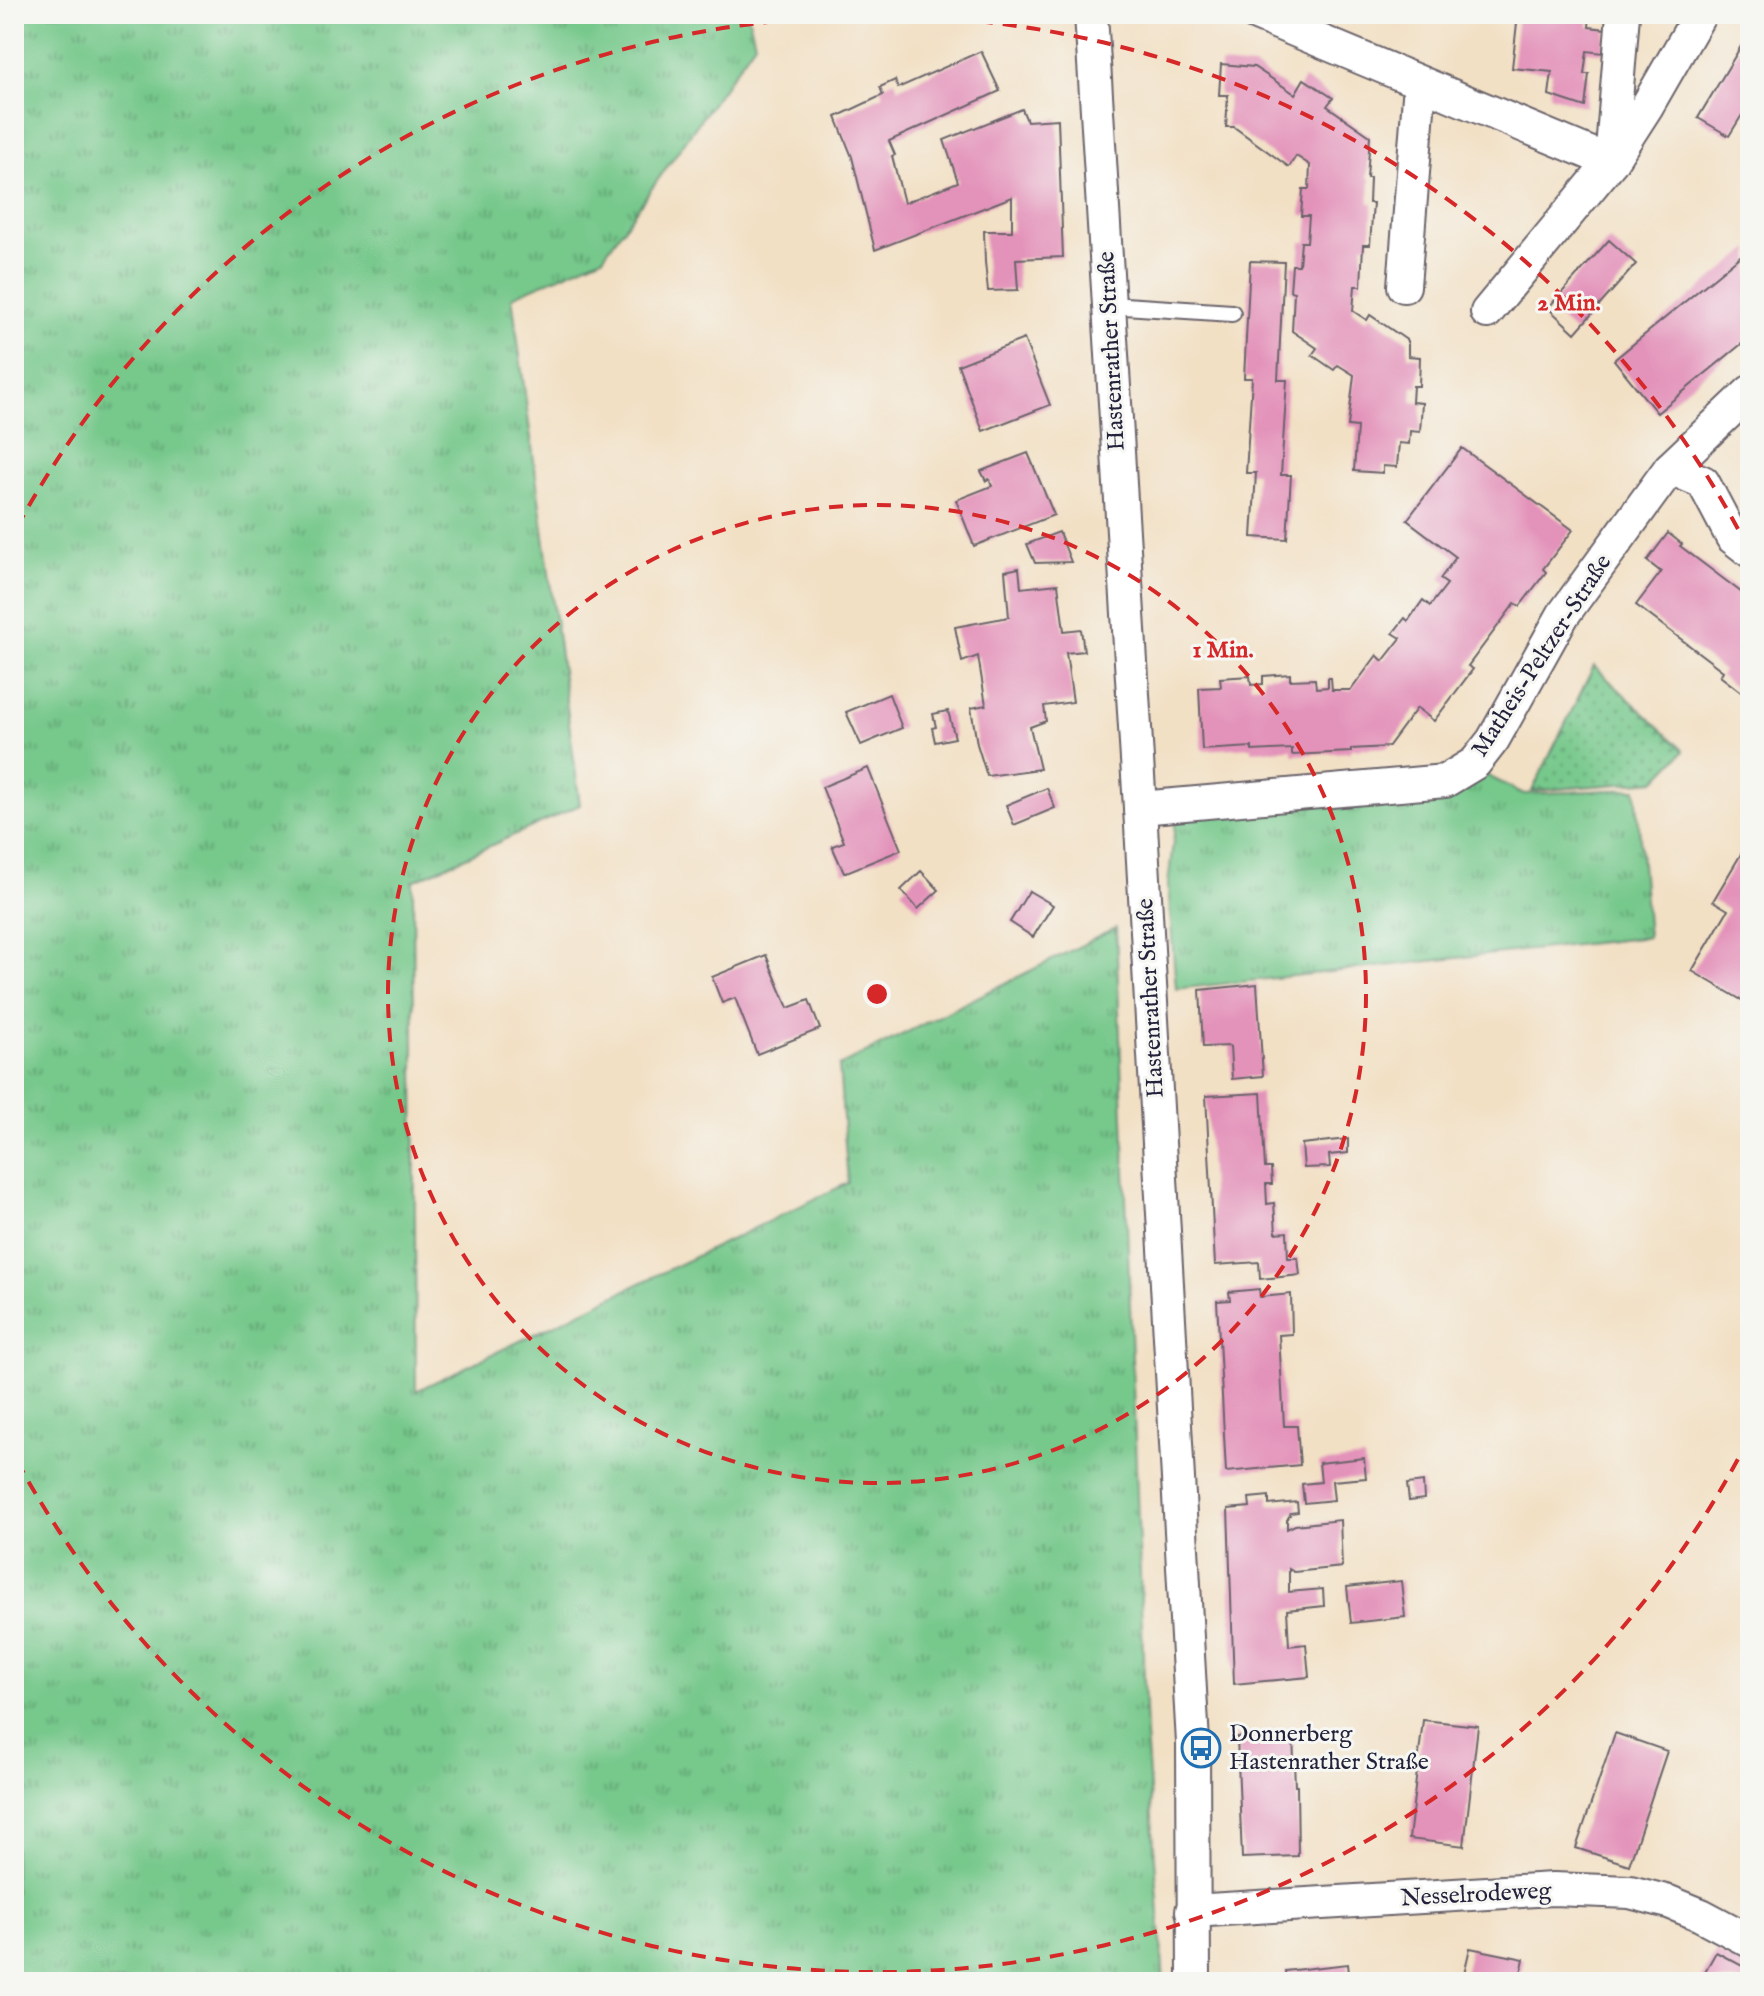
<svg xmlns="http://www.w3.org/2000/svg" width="1764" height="1996" viewBox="0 0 1764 1996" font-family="'IM FELL English',serif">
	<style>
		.grass { fill: url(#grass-tufts); stroke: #4c7563; stroke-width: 2 }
		.park { fill: url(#park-dots); stroke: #4c7563; stroke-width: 2 }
		.building { fill: #e392b9 }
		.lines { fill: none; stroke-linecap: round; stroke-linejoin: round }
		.service-casing { stroke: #6b646b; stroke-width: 20 }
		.minor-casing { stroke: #6b646b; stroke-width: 36 }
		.service { stroke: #fff; stroke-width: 16 }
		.minor { stroke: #fff; stroke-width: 32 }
		.ring { fill: none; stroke: #d62828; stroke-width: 4; stroke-dasharray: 14 10 }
		.labels { text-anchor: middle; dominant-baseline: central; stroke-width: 6; stroke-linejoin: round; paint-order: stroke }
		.street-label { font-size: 24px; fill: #22223b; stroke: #f6f6f2 }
		.poi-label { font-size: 24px; fill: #22223b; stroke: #f6f6f2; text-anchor: start }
		.centre { fill: #d62828; stroke: #f6f6f2; stroke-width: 4 }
		.ring-label { font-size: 24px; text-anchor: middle; font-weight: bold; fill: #d62828; stroke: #f6f6f2; stroke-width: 6; stroke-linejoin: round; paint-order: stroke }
	</style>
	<defs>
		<pattern id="grass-tufts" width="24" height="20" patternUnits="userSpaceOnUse" patternTransform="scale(2)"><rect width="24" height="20" fill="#76c88b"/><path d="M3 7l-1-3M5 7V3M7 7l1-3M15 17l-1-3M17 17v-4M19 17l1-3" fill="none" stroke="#60a273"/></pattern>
		<pattern id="park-dots" width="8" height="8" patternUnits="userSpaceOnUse" patternTransform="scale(2)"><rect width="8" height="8" fill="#76c88b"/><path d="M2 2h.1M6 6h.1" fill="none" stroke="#60a273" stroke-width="1.8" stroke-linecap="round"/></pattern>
	</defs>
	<rect width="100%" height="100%" fill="#f6f6f2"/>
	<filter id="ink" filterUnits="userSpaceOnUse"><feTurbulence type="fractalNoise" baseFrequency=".0125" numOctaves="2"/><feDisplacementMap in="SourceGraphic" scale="16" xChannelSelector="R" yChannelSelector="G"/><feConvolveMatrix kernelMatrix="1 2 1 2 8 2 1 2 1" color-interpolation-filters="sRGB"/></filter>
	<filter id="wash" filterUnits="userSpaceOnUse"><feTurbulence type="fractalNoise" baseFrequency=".006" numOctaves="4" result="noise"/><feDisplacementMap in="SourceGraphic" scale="32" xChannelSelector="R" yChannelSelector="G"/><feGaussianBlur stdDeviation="1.8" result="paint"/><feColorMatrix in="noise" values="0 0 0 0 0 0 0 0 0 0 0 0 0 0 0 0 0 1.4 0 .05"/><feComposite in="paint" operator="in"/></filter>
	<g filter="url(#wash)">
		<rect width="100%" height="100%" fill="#f2e0c5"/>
		<g class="grass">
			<path d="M14 14H748L755 43 603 257 512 297 580 805 413 881 416 1391 848 1183 839 1066 1116 928 1146 1735 1164 1982H14Z"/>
			<path d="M1480 772 1524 794 1636 789 1648 937 1176 989 1168 885 1176 817Z"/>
		</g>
		<path class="park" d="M1594 666 1684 751 1655 781 1532 791Z"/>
		<g id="blocks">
			<g class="building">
				<path d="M1518 14H1590L1589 27 1606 29 1603 53 1587 51 1584 74H1589L1585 107 1549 95 1552 72 1512 68Z"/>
				<path d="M1750 31V102L1729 136 1698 118Z"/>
				<path d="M981 51 1000 91 889 141 895 155 892 156 904 203 958 182 944 140 1022 109 1027 121 1058 119 1063 257 1016 259 1018 290 988 291 985 262 984 231H1012V197L875 250 852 157 836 117 883 95 880 87 895 80 898 88Z"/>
				<path d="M1221 64 1254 67 1295 94 1304 79 1333 98 1327 106 1370 136 1367 178H1370L1369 203H1373L1370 245H1363L1361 286H1355L1353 311 1367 320 1370 315 1408 341V356L1420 357 1419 386H1413L1412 402 1422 403 1420 432 1410 431 1409 444 1399 443 1397 467 1383 466V473L1354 471 1357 427 1348 426 1354 375 1338 365 1334 370 1312 355 1317 348 1292 331 1294 292 1290 291 1292 265H1299L1301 242H1307L1309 216H1301L1303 189H1309L1310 165 1296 156 1289 167 1234 127H1226L1228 95H1219Z"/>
				<path d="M1609 240 1636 264 1575 333 1548 308Z"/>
				<path d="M1750 248V337L1657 413 1614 360Z"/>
				<path d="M1250 261 1284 262 1278 380H1287L1281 475H1291L1287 539 1252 537 1256 473H1246L1252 378H1244Z"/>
				<path d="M1024 339 1050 405 983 431 958 365Z"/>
				<path d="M1462 448 1573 530 1543 569 1546 572 1520 606 1515 603 1468 666 1473 669 1434 721 1417 708 1388 747 1351 749V752L1292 755V749L1252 751V747L1202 750 1199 688 1221 687 1220 678 1250 676 1251 685 1263 684V676L1290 674V680L1315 679 1316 688 1328 687V678H1331L1332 690H1351L1377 655 1383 661 1401 638 1393 633 1405 618 1408 621 1423 600 1430 606 1447 584 1440 579 1456 557 1407 520Z"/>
				<path d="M1028 453 1054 515 974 546 956 500 992 486 989 479 986 481 981 471Z"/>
				<path d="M1059 532 1071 562 1035 563 1027 544Z"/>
				<path d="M1668 533 1682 544 1680 546 1750 599V699L1720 676 1723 671 1636 605 1661 572 1647 561Z"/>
				<path d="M1019 568 1021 588 1058 584 1064 631 1081 629 1084 651 1066 653 1073 702 1044 706 1046 721 1030 727 1040 769 987 776 977 744 971 708 986 705 978 656 962 662 955 627 1009 617 1005 571Z"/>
				<path d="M889 694 902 728 861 745 846 712Z"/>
				<path d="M948 711 955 738 935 742 932 728 936 727 933 714Z"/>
				<path d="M868 768 901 850 844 873 832 846 844 842 822 787Z"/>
				<path d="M1047 788 1055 808 1014 825 1006 805Z"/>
				<path d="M1750 839V1005L1692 971 1728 910 1713 901Z"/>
				<path d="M921 871 939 890 918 909 901 890Z"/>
				<path d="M1029 891 1053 905 1033 937 1010 922Z"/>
				<path d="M766 955 788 1008 809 1000 820 1029 757 1054 735 998 722 1003 712 977Z"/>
				<path d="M1257 984 1263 1076 1232 1079 1230 1046 1203 1047 1200 990Z"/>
				<path d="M1261 1093 1265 1168H1271L1272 1184H1266L1267 1204 1274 1203 1276 1233 1287 1232 1288 1258H1298L1300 1275 1260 1279 1259 1262 1215 1265 1206 1096Z"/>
				<path d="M1348 1139V1153L1329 1155 1330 1167 1304 1168 1302 1144Z"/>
				<path d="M1259 1289 1260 1297 1291 1294 1292 1334 1279 1335 1284 1426H1297L1300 1465 1226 1472 1217 1301 1230 1300 1229 1292Z"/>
				<path d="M1364 1458 1366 1478 1332 1481 1334 1500 1304 1503 1302 1484 1321 1482 1319 1463Z"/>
				<path d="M1423 1482 1424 1499 1409 1501 1407 1484Z"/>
				<path d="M1269 1496V1505L1297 1502 1298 1512 1291 1513 1287 1520V1529L1295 1525 1340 1520 1342 1567 1294 1572 1289 1569V1592L1323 1589 1324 1606 1287 1610 1289 1646 1306 1644 1309 1677 1234 1684 1228 1509 1250 1507 1249 1498Z"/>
				<path d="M1401 1581 1405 1617 1351 1623 1347 1587Z"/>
				<path d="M1423 1720 1478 1726 1464 1846 1409 1839Z"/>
				<path d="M1615 1733 1667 1751 1629 1865 1576 1848Z"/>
				<path d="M1293 1735 1295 1786H1297L1298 1856 1242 1858 1237 1737Z"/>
				<path d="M1470 1948 1524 1959 1519 1982H1462Z"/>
				<path d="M1716 1952 1750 1970V1982H1699Z"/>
				<path d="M1348 1964 1350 1982H1286L1285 1971Z"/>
			</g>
		</g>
	</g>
	<g filter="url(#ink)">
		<use href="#blocks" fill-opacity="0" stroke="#6b646b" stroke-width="2"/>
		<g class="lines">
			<g class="service-casing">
				<path id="service" d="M1109 305 1232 313"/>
			</g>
			<g class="minor-casing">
				<g id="minor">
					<path d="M1091 14 1140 808 1193 1743 1194 1982"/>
					<path d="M1256 14 1611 162 1623 14"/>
					<path d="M1404 286 1420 84"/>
					<path d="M1487 312 1611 162 1647 106 1700 14"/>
					<path d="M1670 468 1703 482 1732 537 1750 551"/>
					<path d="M1140 808 1445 781 1475 763 1493 740 1563 615 1670 468 1750 392"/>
					<path d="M1192 1911 1553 1889 1630 1892 1669 1902 1701 1915 1750 1941"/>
				</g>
			</g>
			<use href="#service" class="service"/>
			<use href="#minor" class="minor"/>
		</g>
	</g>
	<g class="ring">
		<circle cx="877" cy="994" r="489"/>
		<path d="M1749 1438A979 979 0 0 1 17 1461M17 527A979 979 0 0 1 1749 550"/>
	</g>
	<defs>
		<g id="bus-ring" transform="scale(2)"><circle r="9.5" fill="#f6f6f2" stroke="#1f6fb2" stroke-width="1.5"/><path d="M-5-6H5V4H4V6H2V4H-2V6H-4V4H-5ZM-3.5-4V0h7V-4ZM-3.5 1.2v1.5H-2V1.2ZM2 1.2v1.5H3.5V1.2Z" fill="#1f6fb2"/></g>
	</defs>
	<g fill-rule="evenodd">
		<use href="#bus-ring" x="1201" y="1748"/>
	</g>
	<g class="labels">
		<g class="street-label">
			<text transform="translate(1112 351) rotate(-93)">Hastenrather Straße</text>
			<text transform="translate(1542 656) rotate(-57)">Matheis-Peltzer-Straße</text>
			<text transform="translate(1151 998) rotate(-93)">Hastenrather Straße</text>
			<text transform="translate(1476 1895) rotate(-3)">Nesselrodeweg</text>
		</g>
		<g class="poi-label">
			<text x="1229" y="1734">Donnerberg<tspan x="1229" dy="28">Hastenrather Straße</tspan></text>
		</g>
	</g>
	<circle cx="877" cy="994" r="12" class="centre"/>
	<g class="ring-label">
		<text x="1569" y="310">2 Min.</text>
		<text x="1223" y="657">1 Min.</text>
	</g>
	<rect width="1764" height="1996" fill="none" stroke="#f6f6f2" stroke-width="48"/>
</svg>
